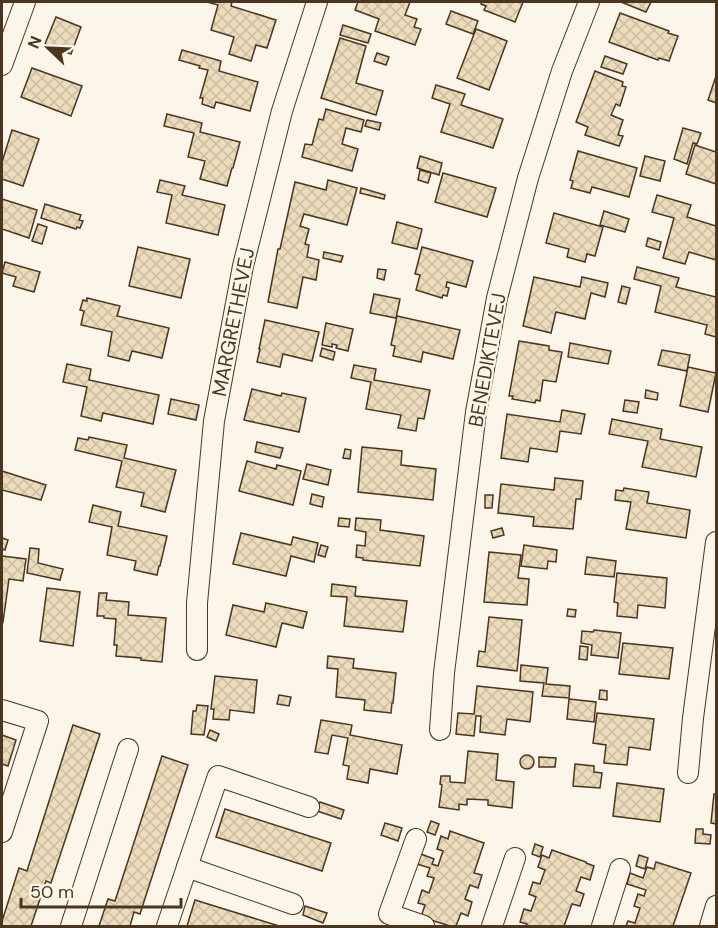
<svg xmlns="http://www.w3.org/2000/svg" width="718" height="928" viewBox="0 0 718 928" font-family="'DM Sans',sans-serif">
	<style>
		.building { fill: url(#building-cross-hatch); stroke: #4a3520; stroke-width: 1.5 }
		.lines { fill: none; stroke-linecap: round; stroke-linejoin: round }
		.minor-casing { stroke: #4a3520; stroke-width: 22 }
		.minor { stroke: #fbf6e9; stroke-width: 20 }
		.labels { text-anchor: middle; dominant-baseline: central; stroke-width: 4.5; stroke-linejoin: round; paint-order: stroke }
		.street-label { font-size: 20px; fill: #4a3520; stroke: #fbf6e9 }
	</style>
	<defs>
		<pattern id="building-cross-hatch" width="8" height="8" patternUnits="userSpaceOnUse" patternTransform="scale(1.5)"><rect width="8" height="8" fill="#ecdcbc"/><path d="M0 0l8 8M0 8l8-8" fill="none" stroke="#ccbda1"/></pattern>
	</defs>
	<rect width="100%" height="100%" fill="#fbf6e9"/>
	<g class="building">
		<path d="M207 2H232L231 6 276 20 267 48 256 45 251 61 229 54 234 37 211 30 218 5Z"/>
		<path d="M358 2H410L405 15 417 19 414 27 421 29 415 45 375 31 379 19 355 10Z"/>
		<path d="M482 2H523L515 22 484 10 486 6 481 4Z"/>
		<path d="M621 2H651L646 12Z"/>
		<path d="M451 11 478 21 473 34 446 24Z"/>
		<path d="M620 13 669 31 668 33 678 36 669 61 659 58 658 60 609 42Z"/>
		<path d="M56 17 81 27 71 54 45 44Z"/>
		<path d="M343 25 371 34 368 43 340 35Z"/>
		<path d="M476 29 507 41 489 90 457 78Z"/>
		<path d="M340 38 366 46 356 83 383 91 376 115 321 98Z"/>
		<path d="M182 50 221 61 219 71 258 82 250 111 216 102 214 108 202 104 203 98H200L208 70 199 68 200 66 179 60Z"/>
		<path d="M377 53 389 57 386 65 374 61Z"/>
		<path d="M605 56 627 64 623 74 601 67Z"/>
		<path d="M32 68 82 86 71 116 21 97Z"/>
		<path d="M595 71 623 82 622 86 626 87 620 106 616 104 611 115 623 120 618 135 623 136 619 146 585 135 588 127 576 122Z"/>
		<path d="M716 76V103L708 100Z"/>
		<path d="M436 85 465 94 461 105 503 119 493 148 441 132 450 104 432 98Z"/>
		<path d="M326 109 364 120 361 132 346 128 342 144 358 149 352 171 302 157 305 144 312 145 319 119 323 120Z"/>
		<path d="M167 114 202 123 200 132 240 142 233 168H232L227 186 200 179 205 161 188 157 194 133 164 126Z"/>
		<path d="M367 120 381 123 379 130 365 126Z"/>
		<path d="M683 128 701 133 697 144 693 143 687 164 674 159Z"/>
		<path d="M12 130 39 139 23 186 2 179V162Z"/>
		<path d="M695 145 716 152V184L686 174Z"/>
		<path d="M578 151 637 168 629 197 592 187 590 193 571 188 573 181 570 180Z"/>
		<path d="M420 156 442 163 439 175 417 168Z"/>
		<path d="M645 156 665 161 660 181 640 176Z"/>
		<path d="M420 170 431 173 428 183 418 180Z"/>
		<path d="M443 173 496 188 487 217 435 202Z"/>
		<path d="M160 180 185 186 182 195 225 205 218 235 166 223 172 195 157 192Z"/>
		<path d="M328 180 357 188 347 225 304 214 300 226 309 229 305 244 309 245 307 257 319 260 316 280 303 277 297 308 268 302 278 249H280L295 182 326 190Z"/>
		<path d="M361 188 385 195 384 199 360 193Z"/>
		<path d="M657 195 691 205 687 217 716 226V260L689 252 685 264 663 258 674 218 652 212Z"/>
		<path d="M2 199 37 210 29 238 2 229Z"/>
		<path d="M45 204 81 215 79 220 83 221 80 228 77 227 76 229 41 218Z"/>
		<path d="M604 211 629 219 625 232 600 225Z"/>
		<path d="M554 213 603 227 595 256 587 254 585 262 567 257 569 249 546 243Z"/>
		<path d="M397 222 422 229 417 249 392 243Z"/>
		<path d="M38 224 47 227 42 244 32 241Z"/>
		<path d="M648 238 661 242 659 250 646 246Z"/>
		<path d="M138 247 190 259 181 298 129 286Z"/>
		<path d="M422 247 473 261 466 287 447 282 446 287 449 288 447 296 443 295 442 298 416 290 420 275 415 274Z"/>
		<path d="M324 252 343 256 341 262 323 258Z"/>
		<path d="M5 262 40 272 34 292 13 286 16 277 2 273Z"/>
		<path d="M637 267 679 278 676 287 716 297V337L705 334 707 325 655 312 661 286 634 279Z"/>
		<path d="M378 269 386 270 384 280 377 278Z"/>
		<path d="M534 277 580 287 582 277 608 283 605 297 591 293 585 319 556 312 551 333 523 326Z"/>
		<path d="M622 286 630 288 626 304 618 302Z"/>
		<path d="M374 294 400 299 396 318 370 313Z"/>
		<path d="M87 298 120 306 117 316 169 328 162 358 132 351 129 361 108 356 112 332 81 325 84 311 80 310 83 300 87 301Z"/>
		<path d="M397 316 460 330 453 359 423 352 421 362 393 356 395 346 391 345Z"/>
		<path d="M265 320 319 332 312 361 283 354 280 367 257 362 260 349H259Z"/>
		<path d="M326 323 353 329 348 351 336 348 337 345 332 344V347L322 345Z"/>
		<path d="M519 341 549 346V350L562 352 556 382 543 380 540 401 536 400 535 403 512 399 513 396H509Z"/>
		<path d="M570 343 611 351 608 364 568 357Z"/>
		<path d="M322 348 335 352 333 360 320 356Z"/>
		<path d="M662 350 690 355 687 371 658 365Z"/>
		<path d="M67 364 91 369 89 380 159 395 153 424 103 413 101 421 81 416 87 387 63 382Z"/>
		<path d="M354 365 376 369 374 380 430 390 424 419 418 418 416 431 398 428 401 415 366 409 371 382 351 378Z"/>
		<path d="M688 367 716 373 708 412 680 406Z"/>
		<path d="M252 389 281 396 282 393 306 398 299 432 244 420Z"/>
		<path d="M646 390 658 393 657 400 645 398Z"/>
		<path d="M171 399 199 405 196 420 168 414Z"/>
		<path d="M625 400 639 402 637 413 623 411Z"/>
		<path d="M562 410 585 414 581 434 560 431 557 452 530 448 528 462 501 458 507 414 560 422Z"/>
		<path d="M612 419 662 429 660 439 702 447 696 477 642 467 648 441 609 434Z"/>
		<path d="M89 437 127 445 124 458 176 470 165 512 141 506 144 493 116 487 122 461 75 450 78 438 88 440Z"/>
		<path d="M257 442 283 448 280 458 255 452Z"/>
		<path d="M362 447 402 451 401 465 436 469 433 500 358 492Z"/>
		<path d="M345 449 351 450 350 459 343 458Z"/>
		<path d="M247 461 276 469 277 465 301 471 293 505 239 491Z"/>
		<path d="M307 464 331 470 328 485 303 479Z"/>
		<path d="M2 471 46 485 41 500 2 490Z"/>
		<path d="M555 478 583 481 581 499H576L573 529 533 526 534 517 498 513 501 484 554 490Z"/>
		<path d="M624 488 649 492 647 503 690 510 686 538 626 529 631 502 615 500 616 490 623 491Z"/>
		<path d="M312 494 324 497 322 507 310 504Z"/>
		<path d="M485 495H493L492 508H485Z"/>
		<path d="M93 505 121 512 118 526 167 536 160 566H159L157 575 134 570 136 561 107 555 112 527 89 522Z"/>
		<path d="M339 518 350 519 349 527 338 526Z"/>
		<path d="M356 518 381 520 380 530 424 536 420 566 363 560V558L356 557 357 545 365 546 366 532 355 530Z"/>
		<path d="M502 528 504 535 493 538 491 531Z"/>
		<path d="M241 533 291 545 293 537 318 543 314 562 291 556 286 576 233 564Z"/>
		<path d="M2 538 8 540 5 550 2 549Z"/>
		<path d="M321 545 328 547 325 557 318 555Z"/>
		<path d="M524 545 557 550 556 562 548 561 547 569 521 566Z"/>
		<path d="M30 548 39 549 38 563 63 569 60 580 27 573Z"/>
		<path d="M489 552 521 555 518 578 529 579 527 605 484 602Z"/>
		<path d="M2 556 26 559 23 581 9 579 3 622 2 621Z"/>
		<path d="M587 557 616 561 614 577 585 574Z"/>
		<path d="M617 573 667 578 665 608 638 605 637 618 617 616 618 603 614 602Z"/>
		<path d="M332 584 356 587 355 596 407 601 403 632 344 626 347 597 331 596Z"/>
		<path d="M47 588 80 592 73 646 40 641Z"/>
		<path d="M99 593H107L106 600 129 602 128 615 166 618 162 662 141 660V658L116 656 117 645H114L116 619 104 618V616H97Z"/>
		<path d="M266 603 307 612 303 628 282 623 276 647 226 635 233 605 264 612Z"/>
		<path d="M568 609 576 610 575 617 567 616Z"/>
		<path d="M489 617 522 620 517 671 477 666 479 651 485 652Z"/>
		<path d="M594 630 621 633 618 658 591 655 592 645 581 643 582 631 593 632Z"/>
		<path d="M623 643 673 648 669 679 619 674Z"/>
		<path d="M580 646 588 647 587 660 579 659Z"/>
		<path d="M328 656 354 659 353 668 396 673 393 703H392L391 713 364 710 365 700 336 697 338 669 327 668Z"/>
		<path d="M521 665 548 668 546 684 570 686 569 698 542 696 544 683 520 681Z"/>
		<path d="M215 676 257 680 254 713 230 710 229 720 213 719 214 709H211Z"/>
		<path d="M477 686 533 692 530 722 507 719 505 735 480 732 481 716H476L474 736 456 734 458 713 474 714Z"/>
		<path d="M600 690 607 691V700L599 699Z"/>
		<path d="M279 695 291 697 289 706 277 704Z"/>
		<path d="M569 699 596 702 594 722 567 719Z"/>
		<path d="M197 705 208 706 204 735 191 734 193 711H196Z"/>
		<path d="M597 713 654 719 650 750 629 747 627 765 604 763 606 745 593 743Z"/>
		<path d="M321 720 352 725 350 735 402 745 397 774 370 769 368 783 347 779 349 766 343 765 348 738 332 735 328 754 315 752Z"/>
		<path d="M73 725 100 734 51 883 46 881 31 926H2V921L19 868 27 871Z"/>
		<path d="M210 730 219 734 216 741 207 737Z"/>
		<path d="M2 735 16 740 8 766 2 764Z"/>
		<path d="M468 751 498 754 496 780 514 782 512 808 488 805V800L467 799V805L459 804V810L439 807 442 785 440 784 441 776H450V782L465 783Z"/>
		<circle cx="527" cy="762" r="7"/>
		<path d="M162 756 188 765 140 914 134 912 130 926H99L108 899 115 901Z"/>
		<path d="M539 757 556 758 555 767H539Z"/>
		<path d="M575 764 594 766V772L602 773 600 788 573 786Z"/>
		<path d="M617 783 664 789 660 822 613 816Z"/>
		<path d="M714 794 716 795V824L711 823Z"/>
		<path d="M320 802 344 810 341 819 317 811Z"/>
		<path d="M225 809 331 843 322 871 216 837Z"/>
		<path d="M431 821 439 824 435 835 427 832Z"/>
		<path d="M385 823 402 828 398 841 381 835Z"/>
		<path d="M696 829H703V834L711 835 710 844 695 843Z"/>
		<path d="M450 831 484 843 474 873 482 875 478 888 470 885 465 899 472 902 468 916 461 913 456 926H450L421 917 425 905 418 903 422 890 429 893 434 878 427 876 430 868 417 864 421 854 434 859 432 864 438 866 443 851 437 849 441 836 448 839Z"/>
		<path d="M535 844 543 847 540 857 532 854Z"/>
		<path d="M552 850 586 862V863L594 866 590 880 581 877 576 891 584 894 580 906 572 904 564 926H526L527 924 520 922 524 909 531 911 536 897 529 894 533 882 540 884 545 870 538 867 542 855 549 858Z"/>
		<path d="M639 855 648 858 645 869 636 866Z"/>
		<path d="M656 862 691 873 673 926H626L628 921 635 923 640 908 634 906 638 894 644 896 646 890 627 884 630 873 643 878 647 867 654 869Z"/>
		<path d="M195 900 279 926H187Z"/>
		<path d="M305 906 327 913 323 923 303 915Z"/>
	</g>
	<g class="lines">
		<g class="minor-casing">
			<g id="minor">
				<path d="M2 65 25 2"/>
				<path d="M197 650V603L214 421 243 266 282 111 317 2"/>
				<path d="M2 710 38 721 2 832"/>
				<path d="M440 730 444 673 476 412 497 298 528 178 562 71 589 2"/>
				<path d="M688 773 693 718 716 542"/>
				<path d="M416 839 389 914 424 926"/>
				<path d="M187 867 293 904"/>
				<path d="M71 926 128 749"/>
				<path d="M167 926 218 776 309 807"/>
				<path d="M492 926 515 858"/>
				<path d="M602 926 620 869"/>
				<path d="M710 926 716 906"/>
			</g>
		</g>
		<use href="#minor" class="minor"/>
	</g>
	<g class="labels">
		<g class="street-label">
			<text transform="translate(233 322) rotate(-79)">MARGRETHEVEJ</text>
			<text transform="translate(487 360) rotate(-80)">BENEDIKTEVEJ</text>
		</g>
	</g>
	<rect width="718" height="928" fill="none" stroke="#4a3520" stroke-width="6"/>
	<g transform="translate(48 48) rotate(293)" stroke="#fbf6e9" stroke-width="4.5" paint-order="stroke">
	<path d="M0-4.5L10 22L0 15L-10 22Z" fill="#4a3520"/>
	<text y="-9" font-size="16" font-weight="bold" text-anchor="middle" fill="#4a3520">N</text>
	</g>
	<path d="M21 898v9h160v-9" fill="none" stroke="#4a3520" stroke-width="3"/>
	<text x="30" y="898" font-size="18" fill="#4a3520" stroke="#fbf6e9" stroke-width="4.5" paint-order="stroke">50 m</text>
</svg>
